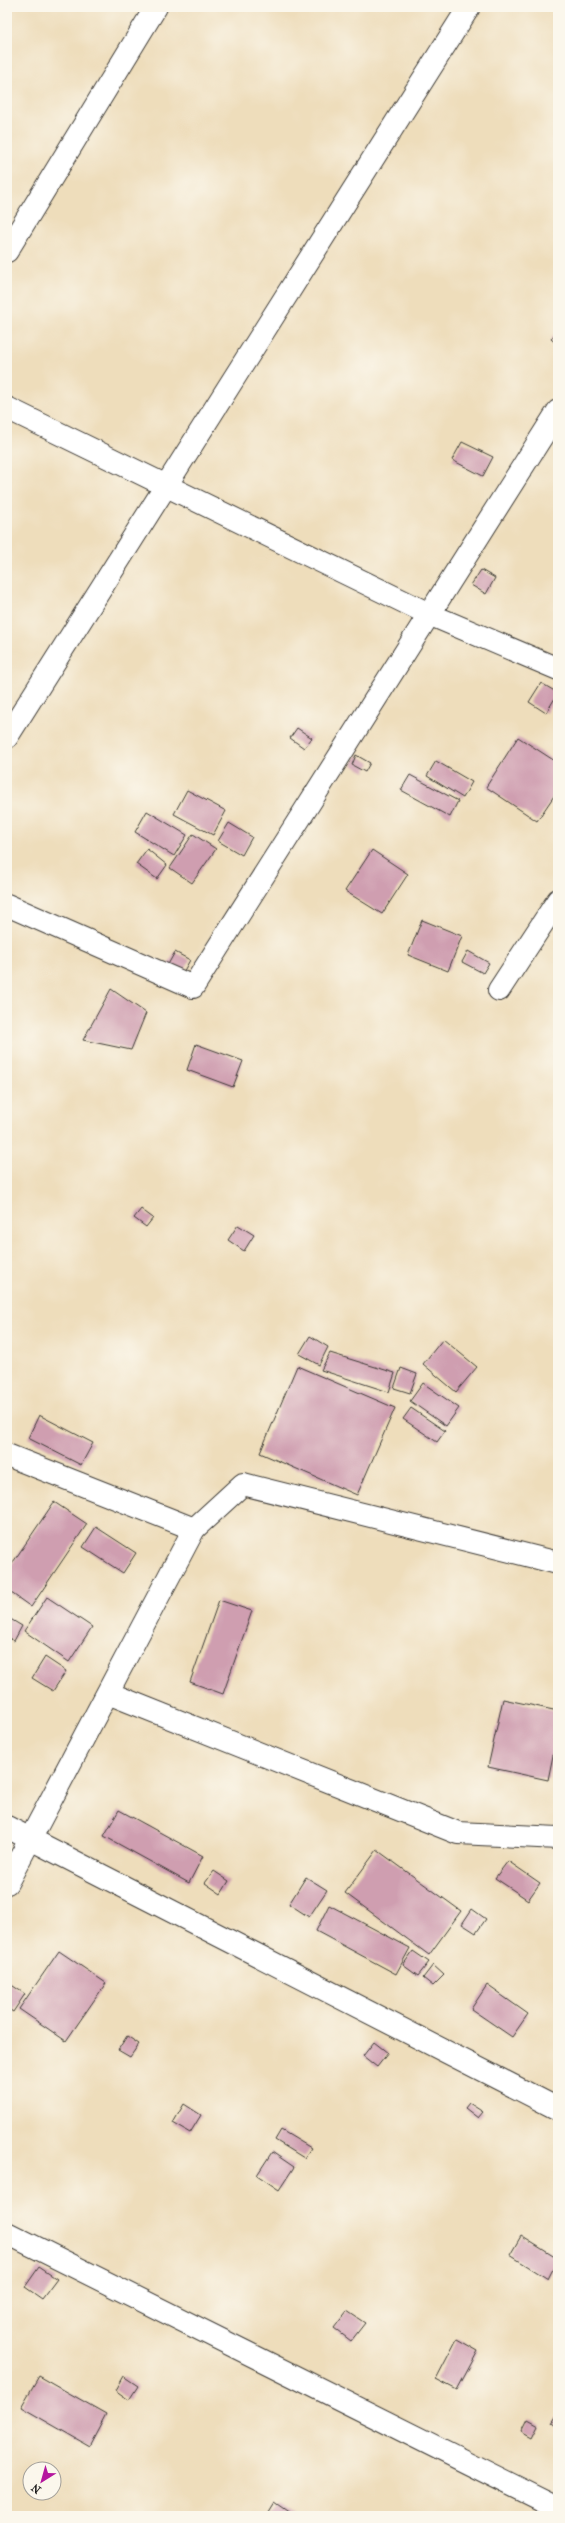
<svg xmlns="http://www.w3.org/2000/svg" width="565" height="2523" viewBox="0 0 565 2523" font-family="'IM FELL French Canon',serif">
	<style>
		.building { fill: #cf9eb0 }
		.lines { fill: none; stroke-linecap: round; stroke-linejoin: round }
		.minor-casing { stroke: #3c3934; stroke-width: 24 }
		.minor { stroke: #fff; stroke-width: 22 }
	</style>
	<rect width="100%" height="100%" fill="#fbf7ec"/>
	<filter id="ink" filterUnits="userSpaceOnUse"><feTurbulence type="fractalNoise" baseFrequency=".025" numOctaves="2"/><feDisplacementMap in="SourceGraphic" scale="8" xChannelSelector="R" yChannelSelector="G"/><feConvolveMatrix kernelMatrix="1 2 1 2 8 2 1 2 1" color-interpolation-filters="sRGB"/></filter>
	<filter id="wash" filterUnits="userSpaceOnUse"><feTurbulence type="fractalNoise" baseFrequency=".012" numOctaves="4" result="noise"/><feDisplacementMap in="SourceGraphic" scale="16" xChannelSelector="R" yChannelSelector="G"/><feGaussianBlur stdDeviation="0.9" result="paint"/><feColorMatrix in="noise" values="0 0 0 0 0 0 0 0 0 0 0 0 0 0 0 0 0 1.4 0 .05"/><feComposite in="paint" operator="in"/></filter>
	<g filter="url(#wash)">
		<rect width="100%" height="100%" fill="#edb"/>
		<g id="blocks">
			<g class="building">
				<path d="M558 330V345L551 339Z"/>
				<path d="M462 442 493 457 483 476 452 460Z"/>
				<path d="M481 570 495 578 486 594 471 585Z"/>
				<path d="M541 683 558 693 546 713 529 702Z"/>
				<path d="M297 728 312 738 304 748 290 738Z"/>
				<path d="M518 737 558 763V790L537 821 486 787Z"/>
				<path d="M356 755 370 763 365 772 352 765Z"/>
				<path d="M436 761 472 782 463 798 427 776Z"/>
				<path d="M410 775 458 801 450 817 401 790Z"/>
				<path d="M187 790 226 811 213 835 174 814Z"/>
				<path d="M147 811 187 835 174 856 135 832Z"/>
				<path d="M229 823 252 837 242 855 218 841Z"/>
				<path d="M193 834 216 849 192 883 170 868Z"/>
				<path d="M147 849 167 865 157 879 136 864Z"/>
				<path d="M372 850 408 874 382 914 345 891Z"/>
				<path d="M422 920 462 936 448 971 408 955Z"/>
				<path d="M468 951 489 963 483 973 462 962Z"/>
				<path d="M175 952 190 960 181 976 166 968Z"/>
				<path d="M111 989 146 1013 131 1050 83 1040Z"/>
				<path d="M196 1044 243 1061 233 1087 187 1070Z"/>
				<path d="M141 1209 153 1218 146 1227 134 1218Z"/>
				<path d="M238 1225 254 1235 244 1251 228 1240Z"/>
				<path d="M310 1336 328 1347 319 1365 299 1354Z"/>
				<path d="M443 1339 477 1367 456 1392 423 1364Z"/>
				<path d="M330 1353 395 1373 389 1392 321 1370Z"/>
				<path d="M297 1366 395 1408 357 1495 260 1453Z"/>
				<path d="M401 1368 417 1374 410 1393 394 1388Z"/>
				<path d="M423 1383 459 1408 446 1426 410 1401Z"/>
				<path d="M411 1408 445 1431 437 1442 403 1419Z"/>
				<path d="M39 1415 93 1443 81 1465 28 1438Z"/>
				<path d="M54 1502 87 1524 31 1607 7 1590V1571Z"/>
				<path d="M96 1527 136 1553 123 1573 83 1547Z"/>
				<path d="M47 1597 92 1627 69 1662 24 1631Z"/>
				<path d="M219 1600 252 1611 223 1694 190 1682Z"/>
				<path d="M7 1617 22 1626 14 1641 7 1637Z"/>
				<path d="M45 1657 66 1671 53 1691 32 1678Z"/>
				<path d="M503 1699 558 1711V1731L548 1780 488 1767Z"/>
				<path d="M119 1810 203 1856 189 1883 104 1836Z"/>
				<path d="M377 1850 461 1911 429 1955 345 1893Z"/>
				<path d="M508 1861 540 1883 528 1900 495 1878Z"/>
				<path d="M214 1871 229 1881 221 1894 205 1883Z"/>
				<path d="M306 1877 327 1890 309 1917 289 1904Z"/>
				<path d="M329 1905 410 1948 396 1974 316 1931Z"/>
				<path d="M472 1909 486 1919 476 1933 462 1924Z"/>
				<path d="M59 1951 106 1983 66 2041 19 2009Z"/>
				<path d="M413 1951 429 1962 418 1976 403 1965Z"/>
				<path d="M433 1965 444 1975 433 1986 423 1978Z"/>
				<path d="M7 1982 25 1994 13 2012 7 2008Z"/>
				<path d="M487 1985 528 2014 512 2037 471 2009Z"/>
				<path d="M127 2036 139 2044 130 2057 118 2050Z"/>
				<path d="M374 2042 388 2053 377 2067 363 2056Z"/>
				<path d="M469 2103 483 2112 478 2118 465 2108Z"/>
				<path d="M184 2104 201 2115 190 2133 173 2123Z"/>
				<path d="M281 2130 311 2148 304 2158 275 2140Z"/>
				<path d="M272 2152 294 2167 279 2190 257 2175Z"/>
				<path d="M521 2236 558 2259 548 2279 510 2255Z"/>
				<path d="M39 2267 57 2279 42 2299 25 2287Z"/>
				<path d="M347 2311 365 2323 351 2341 334 2328Z"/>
				<path d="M457 2339 478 2351 457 2390 436 2379Z"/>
				<path d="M39 2376 106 2414 89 2446 21 2407Z"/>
				<path d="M123 2376 138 2386 129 2400 115 2390Z"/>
				<path d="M558 2415V2427L553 2423Z"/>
				<path d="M528 2419 539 2425 533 2437 522 2431Z"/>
				<path d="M275 2503 294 2516H267Z"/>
			</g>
		</g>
	</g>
	<g filter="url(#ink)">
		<use href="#blocks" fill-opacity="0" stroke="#3c3934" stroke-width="1"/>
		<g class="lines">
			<g class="minor-casing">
				<g id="minor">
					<path d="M7 251 156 7"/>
					<path d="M7 408 431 615 558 669"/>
					<path d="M7 737 469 7"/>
					<path d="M7 905 193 987 558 411"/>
					<path d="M499 990 558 900"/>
					<path d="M7 1455 194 1529 243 1484 558 1563"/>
					<path d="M108 1693 458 1833 558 1838"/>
					<path d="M7 1827 558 2109"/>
					<path d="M7 1883 194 1529"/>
					<path d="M7 2233 558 2508"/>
				</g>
			</g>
			<use href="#minor" class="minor"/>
		</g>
	</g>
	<rect width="565" height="2523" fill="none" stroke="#fbf7ec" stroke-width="24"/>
	<g transform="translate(42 2481) rotate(217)"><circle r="19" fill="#fbf7ec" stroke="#a29f99"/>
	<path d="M0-3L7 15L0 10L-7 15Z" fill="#b5179e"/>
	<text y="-6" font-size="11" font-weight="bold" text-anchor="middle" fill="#1c1c1c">N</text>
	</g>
</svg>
